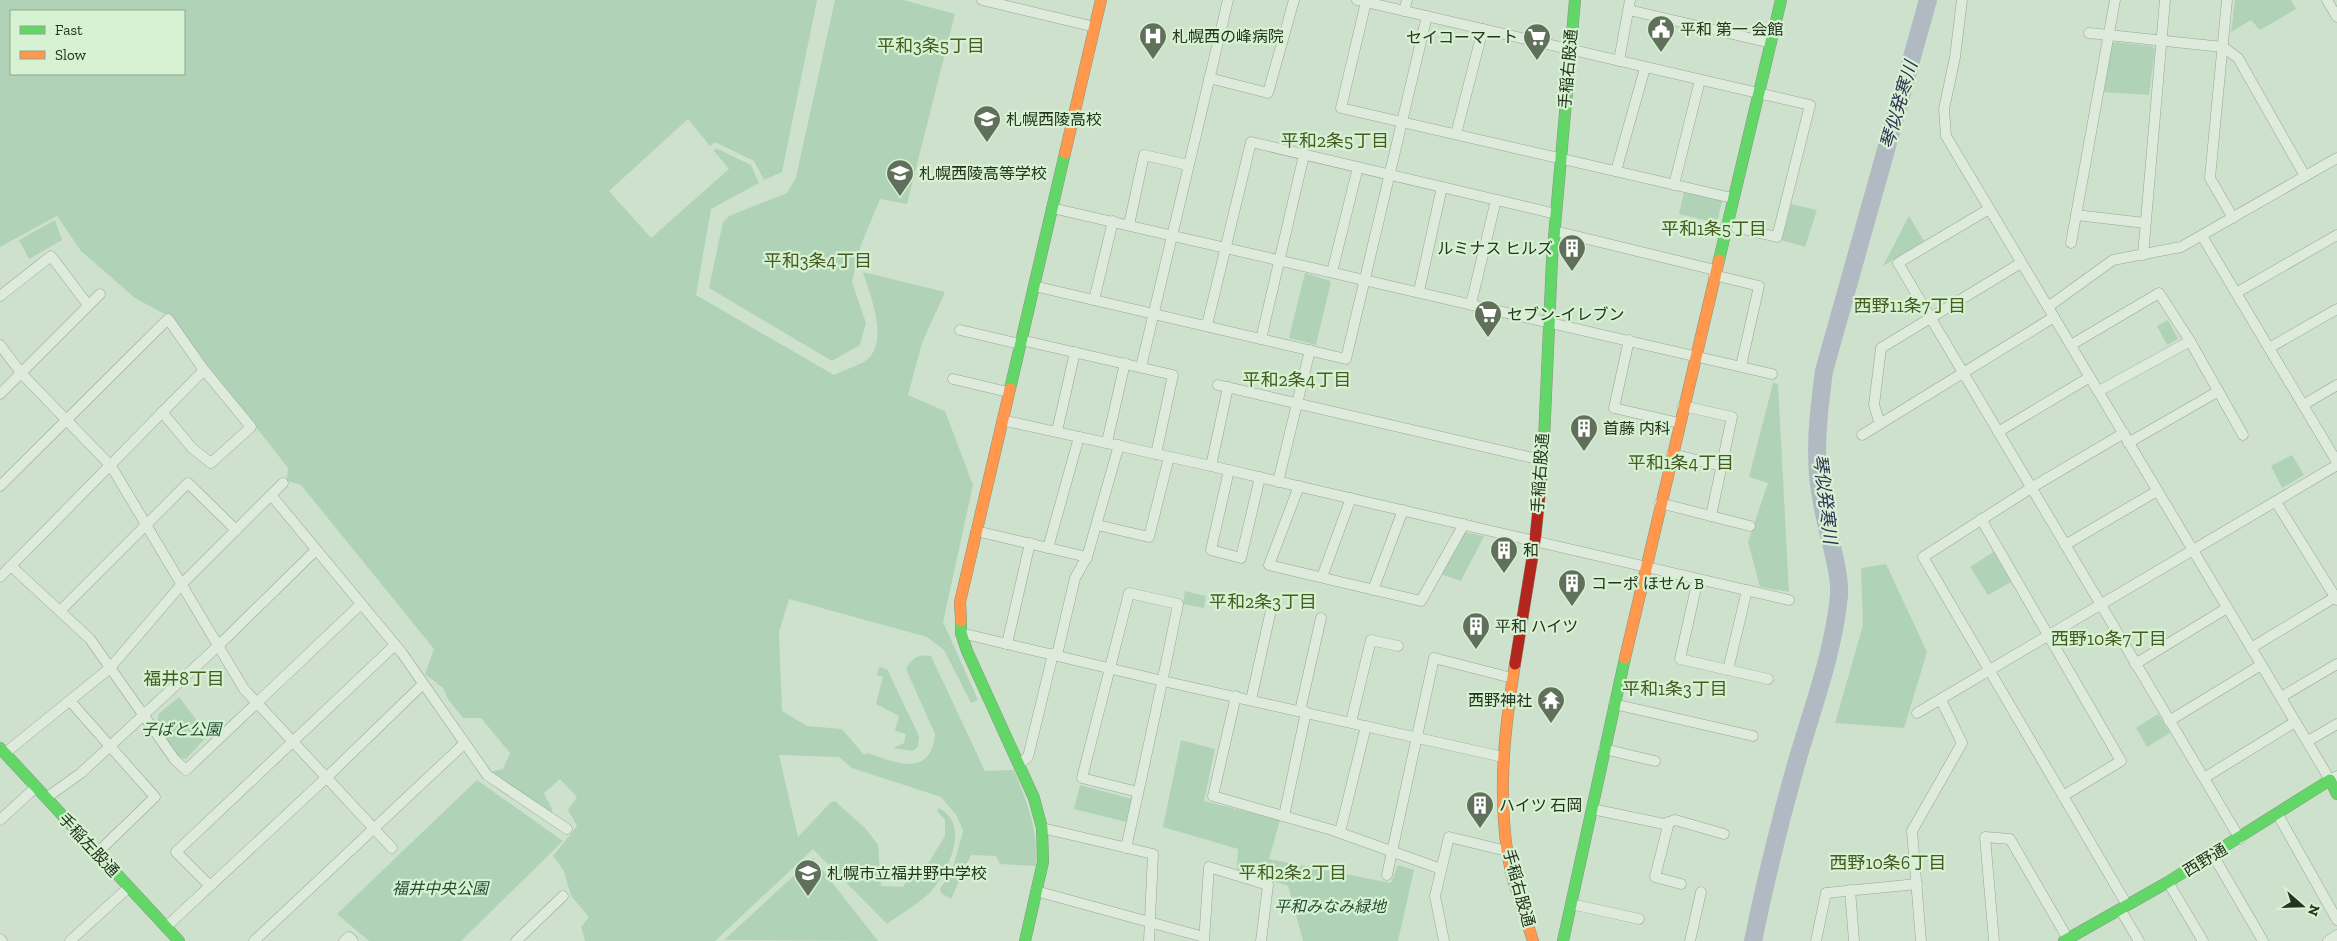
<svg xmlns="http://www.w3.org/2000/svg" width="2337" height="941" viewBox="0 0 2337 941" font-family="'Zilla Slab','Noto Sans JP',serif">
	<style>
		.green { fill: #b0d3b7; fill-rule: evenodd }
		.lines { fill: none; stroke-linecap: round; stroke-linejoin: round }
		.river { stroke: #b1b9c2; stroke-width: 18 }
		.street-casing { stroke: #98a695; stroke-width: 11 }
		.fast-casing { stroke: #889684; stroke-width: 12 }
		.slow-casing { stroke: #889684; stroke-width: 12 }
		.jam-casing { stroke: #889684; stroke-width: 12 }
		.street { stroke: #deeadc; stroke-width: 10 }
		.fast { stroke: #63d668; stroke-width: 11 }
		.slow { stroke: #ff974d; stroke-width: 11 }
		.jam { stroke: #b3261e; stroke-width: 11 }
		.labels { text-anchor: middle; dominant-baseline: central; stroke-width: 4.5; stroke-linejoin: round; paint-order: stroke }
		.poi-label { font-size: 16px; fill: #26331e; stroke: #d6f2d2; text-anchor: start }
		.street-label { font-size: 16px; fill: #26331e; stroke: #d6f2d2 }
		.park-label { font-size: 16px; font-style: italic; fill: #264e37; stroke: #d6f2d2 }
		.neighbourhood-label { font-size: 18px; fill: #465c21; stroke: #d6f2d2 }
		.water-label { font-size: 18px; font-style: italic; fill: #322f52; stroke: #d6f2d2 }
	</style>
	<rect width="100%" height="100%" fill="#cee1cc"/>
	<g class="green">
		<path d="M0 0H817L782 172 764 180 754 161 715 142 710 146 688 119 609 191 651 238 729 169 714 151 716 148 751 165 759 183 711 209 696 295 834 375C842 371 863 364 869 358 888 337 870 295 863 272L945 292 922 343 908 395 945 411 973 485 943 622 978 700 971 703 944 650 927 637 789 599 779 632 782 711 807 726 842 729 864 755 868 753C894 762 931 779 935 734L906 669C912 658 918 654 931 656L985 771 1014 770C1028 805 1038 828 1036 866L1000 864 996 856 971 855 951 899 941 893 940 889 952 871 963 831 957 816 941 797 852 768 839 757 779 755 798 837 830 803 835 801 866 829 878 845 881 886 903 887 908 878 929 862 945 836V820L937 811 938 808C971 822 949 869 933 889 926 899 898 916 887 924L813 849 715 941H585L581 927 589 917 571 896 564 871 553 856 577 826 568 810 577 797 560 779 544 793 552 809V817L489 772 503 769 510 753 481 718H463L448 699 443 688 425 674 434 649 301 485 287 481 288 468 170 317 135 298 81 251 57 216 0 247ZM11 11H184V74H11Z"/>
		<path d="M835 0H903L955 14 907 204 880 199 861 245 852 282 866 323 860 345 832 361 709 288 723 222 729 216 787 193 796 177Z"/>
		<path d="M2235 0H2291L2296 9 2260 30 2251 20 2231 32Z"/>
		<path d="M2113 42 2152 46 2155 49 2149 95 2102 92Z"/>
		<path d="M1684 192 1722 201 1717 223 1679 214Z"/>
		<path d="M1791 204 1817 210 1805 247 1781 240Z"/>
		<path d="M1909 216 1924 241 1883 266Z"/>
		<path d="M55 220 62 240 29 259 19 240Z"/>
		<path d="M1305 273 1331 281 1316 345 1289 338Z"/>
		<path d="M2168 320 2178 339 2167 345 2157 326Z"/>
		<path d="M1773 383 1778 384 1789 592 1760 587 1748 542 1768 483 1749 477Z"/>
		<path d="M2292 455 2304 475 2282 488 2271 466Z"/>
		<path d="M1464 532 1484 536 1461 581 1440 574Z"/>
		<path d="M1995 551 2011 582 1988 595 1970 567Z"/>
		<path d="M1886 564 1927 652 1904 728 1835 723 1863 625 1861 568Z"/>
		<path d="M1185 591 1206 596 1204 608 1183 604Z"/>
		<path d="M879 667 887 669 919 736 918 746 913 751 893 748 904 743 906 734 895 731 899 716 876 704 883 677 877 675Z"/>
		<path d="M179 697 208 735 186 759 179 757 156 725 159 714Z"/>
		<path d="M2158 714 2170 733 2147 747 2136 728Z"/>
		<path d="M1181 740 1215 749 1204 801 1280 820 1269 859 1391 883 1398 865 1414 870 1398 941H1303L1288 886 1237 870 1238 849 1163 827Z"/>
		<path d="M477 780 563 841 461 941H369L337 914Z"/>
		<path d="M1080 785 1132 799 1126 822 1074 809Z"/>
		<path d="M813 858 878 941 724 940Z"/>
	</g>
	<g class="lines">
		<path class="river" d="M1753 941C1765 883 1779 825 1795 768 1811 712 1833 655 1839 596 1841 571 1826 529 1822 503 1813 459 1818 416 1824 371L1928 0"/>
		<g class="street-casing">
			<g id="street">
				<path d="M982 0 1095 27"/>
				<path d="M1357 0 1810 105 1777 237 1726 225"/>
				<path d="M1962 0 1955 57 1944 109 1946 136 2330 780 2337 776"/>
				<path d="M2227 0 2210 178 2233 218"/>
				<path d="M2327 0 2337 17"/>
				<path d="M1366 2 1341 108 1732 198"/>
				<path d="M1629 10 1771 43"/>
				<path d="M1404 11 1407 0"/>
				<path d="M2089 33 2223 47 2238 58 2305 176"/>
				<path d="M1619 61 1630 0"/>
				<path d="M1209 78 1268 93 1294 0"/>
				<path d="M1456 134 1483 29"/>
				<path d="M1616 171 1645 68"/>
				<path d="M1674 185 1700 80"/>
				<path d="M1052 208 1772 374"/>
				<path d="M1989 209 1898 263 2240 839"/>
				<path d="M2076 215 2145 223"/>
				<path d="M1129 225 1144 155 1188 165"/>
				<path d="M1555 231 1715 270"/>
				<path d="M2202 236 2337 462"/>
				<path d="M2071 243 2115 0"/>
				<path d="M2143 255 2165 0"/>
				<path d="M1332 272 1358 167"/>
				<path d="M1714 275 1759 286 1741 366"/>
				<path d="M1034 286 1346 359 1427 16"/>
				<path d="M1419 291 1442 187"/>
				<path d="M2236 293 2337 235"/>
				<path d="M0 296 51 256 88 305"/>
				<path d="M1094 300 1113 221"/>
				<path d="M1471 304 1496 200"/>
				<path d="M2048 307 2113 260 2181 247 2337 158"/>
				<path d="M1207 325 1251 142 1556 214"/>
				<path d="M960 330 1020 344"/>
				<path d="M1261 339 1304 155"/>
				<path d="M1021 340 1173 375 1156 454"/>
				<path d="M1629 340 1614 408 1679 423"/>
				<path d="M0 345 21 373 111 466 244 689 392 848"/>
				<path d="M2071 345 2159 293 2190 341 2243 435"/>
				<path d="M2269 348 2337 309"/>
				<path d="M1141 367 1228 0"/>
				<path d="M953 379 1008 392"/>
				<path d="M1218 385 1542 460"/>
				<path d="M2099 391 2190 341"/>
				<path d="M0 394 100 294"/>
				<path d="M2303 405 2337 385"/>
				<path d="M1683 406 1732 417 1711 516"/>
				<path d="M1002 420 1211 466 1789 600"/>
				<path d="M1880 424 1874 405 1881 348 2021 263"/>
				<path d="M1057 431 1075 352"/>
				<path d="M1998 432 2090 377"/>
				<path d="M2124 433 2031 488 1923 557 2127 905"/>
				<path d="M1862 435 2054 317"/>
				<path d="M1107 442 1125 363"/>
				<path d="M2128 443 2217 392"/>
				<path d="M1672 454 1722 466"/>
				<path d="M1211 466 1228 387"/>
				<path d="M1229 470 1211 550 1241 558 1260 477"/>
				<path d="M1278 482 1310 350"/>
				<path d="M0 486 168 319 204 370 251 427 211 463 192 448 162 412"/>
				<path d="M1299 486 1269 565 1421 601 1464 524"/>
				<path d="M271 495 402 653 487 775 567 829"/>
				<path d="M2276 502 2337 600"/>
				<path d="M1660 503 1750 526"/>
				<path d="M1981 519 2121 761 2063 796"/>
				<path d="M1097 525 1149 537 1169 457"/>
				<path d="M976 531 1087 557"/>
				<path d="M2065 545 2157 491"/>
				<path d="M1048 548 1079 437"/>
				<path d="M11 566 90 639 175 760 186 770 361 604"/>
				<path d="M0 577 204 370"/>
				<path d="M1322 577 1351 498"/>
				<path d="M1698 579 1680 659 1768 679"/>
				<path d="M1373 590 1403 510"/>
				<path d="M60 611 188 483 236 530"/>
				<path d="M961 633 1163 681 1503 757"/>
				<path d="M1007 644 1030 543"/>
				<path d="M2251 648 2337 596"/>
				<path d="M1057 655 1075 578 1087 557 1119 445"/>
				<path d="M2135 664 2227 608"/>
				<path d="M1728 670 1747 590"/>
				<path d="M1236 696 1213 796 1332 830 1441 869"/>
				<path d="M2281 697 2337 664"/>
				<path d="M1251 700 1271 610"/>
				<path d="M70 701 155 797 97 853"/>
				<path d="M1614 704 1753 736"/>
				<path d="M1300 711 1321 618"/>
				<path d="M1917 713 2337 465"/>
				<path d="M2169 721 2261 665"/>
				<path d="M1351 722 1371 640 1398 646"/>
				<path d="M2308 741 2337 724"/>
				<path d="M1604 749 1655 761"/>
				<path d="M5 753 110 668 181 585 283 483"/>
				<path d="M1019 764 1028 757 1053 654"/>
				<path d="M2204 778 2295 722"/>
				<path d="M46 798 81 773 218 646 316 550"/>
				<path d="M1592 809 1664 824 1675 820 1724 834"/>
				<path d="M2278 815 2337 920"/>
				<path d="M1284 816 1306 712"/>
				<path d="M0 820 36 787"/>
				<path d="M1669 822 1655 877 1681 884"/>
				<path d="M1042 828 1153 854 1149 941"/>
				<path d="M1340 832 1366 726"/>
				<path d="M1126 848C1144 767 1162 686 1178 604L1129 593 1082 778 1138 792"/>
				<path d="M2213 855 2263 941"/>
				<path d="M1387 875 1434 658 1512 678"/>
				<path d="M2168 882 2203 941"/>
				<path d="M210 886 176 852 395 645"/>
				<path d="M1850 890 1854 941"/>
				<path d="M1036 891 1204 937"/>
				<path d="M1571 904 1639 919"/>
				<path d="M2120 909 2139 941"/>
				<path d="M166 927 326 778 423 684"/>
				<path d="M0 939 2 941"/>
				<path d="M70 941 129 887"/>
				<path d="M254 941 465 743"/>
				<path d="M344 941 349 937 353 941"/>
				<path d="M516 941 563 896"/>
				<path d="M1204 941 1209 867 1268 885 1261 941"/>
				<path d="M1444 941 1435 896 1449 837 1507 851"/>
				<path d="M1690 941 1701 892"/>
				<path d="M1816 941 1826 893 1917 884"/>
				<path d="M1921 941 1912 831 1962 743 1941 700"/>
				<path d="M1994 941 1985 837 2010 839 2068 939"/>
				<path d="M2328 941 2337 935"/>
			</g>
		</g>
		<g class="fast-casing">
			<g id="fast">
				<path d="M1719 260 1781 0"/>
				<path d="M1010 389 1065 153"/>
				<path d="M1543 462 1552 260 1575 0"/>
				<path d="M961 621V633L967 651 1034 798 1042 828 1043 862 1025 941"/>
				<path d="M0 748 179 941"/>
				<path d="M1563 941 1625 658"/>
				<path d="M2064 941 2168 882 2330 780 2337 794"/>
			</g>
		</g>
		<g class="slow-casing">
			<g id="slow">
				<path d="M1065 153 1101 0"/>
				<path d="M961 621 960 602 1010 389"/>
				<path d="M1625 658 1719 260"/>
				<path d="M1515 664C1505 727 1498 786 1507 850 1511 880 1524 911 1533 941"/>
			</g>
		</g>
		<g class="jam-casing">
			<path id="jam" d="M1515 664 1535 541 1543 462"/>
		</g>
		<use href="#street" class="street"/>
		<use href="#fast" class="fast"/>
		<use href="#slow" class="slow"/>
		<use href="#jam" class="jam"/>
	</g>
	<defs>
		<g id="civic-pin" transform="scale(1.4375)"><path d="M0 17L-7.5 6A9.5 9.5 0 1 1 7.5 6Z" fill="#61705b" stroke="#d6f2d2"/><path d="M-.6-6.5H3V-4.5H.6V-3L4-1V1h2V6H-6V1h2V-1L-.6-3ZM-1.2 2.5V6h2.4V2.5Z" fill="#fff"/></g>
		<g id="hospital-pin" transform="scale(1.4375)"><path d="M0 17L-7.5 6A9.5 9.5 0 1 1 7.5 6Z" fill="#61705b" stroke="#d6f2d2"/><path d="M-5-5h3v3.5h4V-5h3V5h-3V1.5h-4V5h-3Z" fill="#fff"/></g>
		<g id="supermarket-pin" transform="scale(1.4375)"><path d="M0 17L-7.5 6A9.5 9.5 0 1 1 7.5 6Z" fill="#61705b" stroke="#d6f2d2"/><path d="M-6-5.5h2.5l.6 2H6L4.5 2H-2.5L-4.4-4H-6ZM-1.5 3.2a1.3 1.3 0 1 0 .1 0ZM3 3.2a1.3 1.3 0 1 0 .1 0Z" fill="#fff"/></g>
		<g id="school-pin" transform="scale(1.4375)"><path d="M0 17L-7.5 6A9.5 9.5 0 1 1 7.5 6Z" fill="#61705b" stroke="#d6f2d2"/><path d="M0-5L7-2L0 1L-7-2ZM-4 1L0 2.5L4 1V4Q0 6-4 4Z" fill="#fff"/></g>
		<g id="building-pin" transform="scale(1.4375)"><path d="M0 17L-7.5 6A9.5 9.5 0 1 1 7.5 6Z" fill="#61705b" stroke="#d6f2d2"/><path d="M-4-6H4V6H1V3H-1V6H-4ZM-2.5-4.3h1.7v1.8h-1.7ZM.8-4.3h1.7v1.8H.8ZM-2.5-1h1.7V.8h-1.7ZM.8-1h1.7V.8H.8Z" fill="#fff"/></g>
		<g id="temple-pin" transform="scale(1.4375)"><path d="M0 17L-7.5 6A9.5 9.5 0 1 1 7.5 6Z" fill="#61705b" stroke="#d6f2d2"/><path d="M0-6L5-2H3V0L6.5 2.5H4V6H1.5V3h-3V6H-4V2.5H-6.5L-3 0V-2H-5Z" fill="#fff"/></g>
	</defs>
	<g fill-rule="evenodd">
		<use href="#civic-pin" x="1661" y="29"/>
		<use href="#hospital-pin" x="1153" y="36"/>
		<use href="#supermarket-pin" x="1537" y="37"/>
		<use href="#school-pin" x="987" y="119"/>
		<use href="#school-pin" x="900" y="173"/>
		<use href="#building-pin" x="1572" y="248"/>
		<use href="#supermarket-pin" x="1488" y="314"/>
		<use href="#building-pin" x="1584" y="428"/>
		<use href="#building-pin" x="1504" y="550"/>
		<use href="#building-pin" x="1572" y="583"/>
		<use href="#building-pin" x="1476" y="626"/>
		<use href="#temple-pin" x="1551" y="700"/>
		<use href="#building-pin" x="1480" y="805"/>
		<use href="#school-pin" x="808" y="873"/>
	</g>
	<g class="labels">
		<g class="poi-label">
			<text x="1680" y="29">平和 第一 会館</text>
			<text x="1172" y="36">札幌西の峰病院</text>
			<text x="1518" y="37" text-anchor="end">セイコーマート</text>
			<text x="1006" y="119">札幌西陵高校</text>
			<text x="919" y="173">札幌西陵高等学校</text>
			<text x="1553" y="248" text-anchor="end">ルミナス ヒルズ</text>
			<text x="1507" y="314">セブン-イレブン</text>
			<text x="1603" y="428">首藤 内科</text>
			<text x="1523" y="550">和</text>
			<text x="1591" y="583">コーポ ほせん B</text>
			<text x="1495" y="626">平和 ハイツ</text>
			<text x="1532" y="700" text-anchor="end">西野神社</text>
			<text x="1499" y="805">ハイツ 石岡</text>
			<text x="827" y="873">札幌市立福井野中学校</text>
		</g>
		<g class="street-label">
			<text transform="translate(1568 69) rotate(-85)">手稲右股通</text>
			<text transform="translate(1540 473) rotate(-86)">手稲右股通</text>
			<text transform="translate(89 845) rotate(47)">手稲左股通</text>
			<text transform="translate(2205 860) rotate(-31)">西野通</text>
			<text transform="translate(1519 888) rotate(75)">手稲右股通</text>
		</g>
		<g class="park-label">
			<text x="181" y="729">子ばと公園</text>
			<text x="440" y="888">福井中央公園</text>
			<text x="1330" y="906">平和みなみ緑地</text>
		</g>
		<g class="neighbourhood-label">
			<text x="931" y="46">平和3条5丁目</text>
			<text x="1335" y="141">平和2条5丁目</text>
			<text x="1714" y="229">平和1条5丁目</text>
			<text x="818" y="261">平和3条4丁目</text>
			<text x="1910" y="306">西野11条7丁目</text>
			<text x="1297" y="380">平和2条4丁目</text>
			<text x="1681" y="463">平和1条4丁目</text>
			<text x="1263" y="602">平和2条3丁目</text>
			<text x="2109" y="639">西野10条7丁目</text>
			<text x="184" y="679">福井8丁目</text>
			<text x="1675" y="689">平和1条3丁目</text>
			<text x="1888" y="863">西野10条6丁目</text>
			<text x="1293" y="873">平和2条2丁目</text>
		</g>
		<g class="water-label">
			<text transform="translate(1899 105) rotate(-74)">琴似発寒川</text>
			<text transform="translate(1825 499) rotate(83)">琴似発寒川</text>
		</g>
	</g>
	<rect x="10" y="10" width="175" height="65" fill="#d6f2d2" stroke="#90a68a"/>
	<rect x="20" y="26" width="25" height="8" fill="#63d668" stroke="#90a68a"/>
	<text x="55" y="35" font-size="15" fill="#26331e">Fast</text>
	<rect x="20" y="51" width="25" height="8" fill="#ff974d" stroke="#90a68a"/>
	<text x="55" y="60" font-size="15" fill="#26331e">Slow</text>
	<g transform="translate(2302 906) rotate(110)" stroke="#d6f2d2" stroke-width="4" paint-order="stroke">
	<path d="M0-4L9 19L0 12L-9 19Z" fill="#26331e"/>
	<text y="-8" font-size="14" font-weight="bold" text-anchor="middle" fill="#26331e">N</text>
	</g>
</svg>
